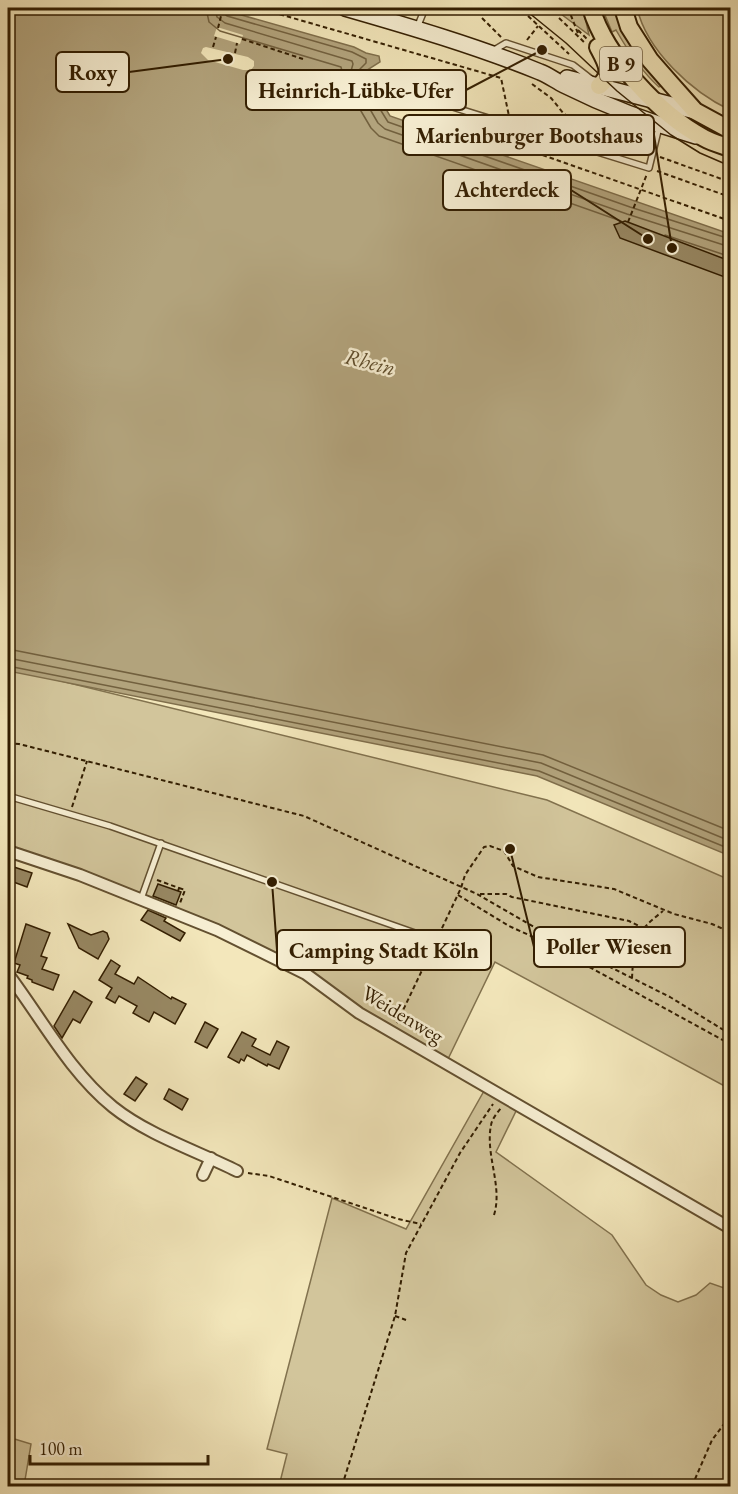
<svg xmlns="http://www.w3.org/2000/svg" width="738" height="1494" viewBox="0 0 738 1494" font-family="'EB Garamond',serif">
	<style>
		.green { fill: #d2c59b; stroke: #82724e; stroke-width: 1.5 }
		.water { fill: #b2a37c; stroke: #7f6e4b; stroke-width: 1.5 }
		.pier { fill: #f3e7bb }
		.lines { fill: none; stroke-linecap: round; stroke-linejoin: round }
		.shore { stroke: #72603e; stroke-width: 1.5 }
		.building { fill: #978762; stroke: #331e01; stroke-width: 1.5 }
		.lane-casing { stroke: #635030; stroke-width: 8 }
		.street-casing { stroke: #635030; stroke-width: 14 }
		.secondary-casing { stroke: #331e01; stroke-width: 18 }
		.primary-casing { stroke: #331e01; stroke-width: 20 }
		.path { stroke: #331e01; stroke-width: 2; stroke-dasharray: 4.5 3; stroke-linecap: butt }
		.lane { stroke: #f7efd3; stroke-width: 5 }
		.street { stroke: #f7efd3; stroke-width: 10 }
		.secondary { stroke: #f7efd3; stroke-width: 15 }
		.primary { stroke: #f3e7bb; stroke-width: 16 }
		.tram { stroke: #331e01; stroke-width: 1.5 }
		.labels { text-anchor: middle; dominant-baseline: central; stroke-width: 5; stroke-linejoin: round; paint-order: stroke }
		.shield { fill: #f7efd3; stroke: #6e5d40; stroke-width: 1.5 }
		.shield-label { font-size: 20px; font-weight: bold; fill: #331e01 }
		.street-label { font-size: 21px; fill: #331e01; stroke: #f7efd3 }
		.water-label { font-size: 22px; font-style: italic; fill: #5f4d2c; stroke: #f7efd3 }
		.leader { fill: none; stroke: #331e01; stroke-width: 2 }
		.callout-dot { fill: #331e01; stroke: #f7efd3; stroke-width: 2 }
		.callout { fill: #f7efd3; stroke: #331e01; stroke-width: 2 }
		.callout-label { font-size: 22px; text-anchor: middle; font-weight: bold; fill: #331e01 }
	</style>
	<rect width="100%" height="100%" fill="#f3e7bb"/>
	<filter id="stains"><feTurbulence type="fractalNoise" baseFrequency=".00333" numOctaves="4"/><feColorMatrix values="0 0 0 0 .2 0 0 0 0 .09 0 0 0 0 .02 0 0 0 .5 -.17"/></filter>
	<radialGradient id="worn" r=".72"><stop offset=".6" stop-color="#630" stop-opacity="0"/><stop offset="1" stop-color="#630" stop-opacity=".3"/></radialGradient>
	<g class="green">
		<path d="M553 8H583L589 35Z"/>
		<path d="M602 8H614C625 37 640 62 662 86L659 87C641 71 628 51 616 30L612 32Z"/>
		<path d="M637 8H730V110C692 92 647 51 637 8Z"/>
		<path d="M8 668 547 800 730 880V1089L495 962 448 1059 358 1007 173 910 159 901 84 871 8 846Z"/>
		<path d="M484 1091 517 1109 496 1152 612 1235 646 1285 661 1295 678 1302 696 1295 710 1283 730 1290V1486H279L287 1454 267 1449 332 1198 406 1229Z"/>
		<path d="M8 1437 31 1444 24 1486H8Z"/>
	</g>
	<path class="water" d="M8 8H217L354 47 366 53 379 56 380 62 364 72 390 116 730 234V856L537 776 8 671Z"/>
	<g class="pier">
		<path d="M217 27 243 35 240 44 214 36Z"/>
		<path d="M206 47 248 57 254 61V66L251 70H243L208 60 201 53 203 48Z"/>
	</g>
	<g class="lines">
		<g class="shore">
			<path d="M206 8 209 22 220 31 341 67 345 84 371 128 379 136 621 221"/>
			<path d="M215 8 217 17 225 23 352 61 353 64 351 71 353 80 378 123 385 129 627 214 730 247"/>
			<path d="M222 8 223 13 227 16 352 52 366 59V63L360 69 359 75 388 122 630 207 730 239"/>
			<path d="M665 235 722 254 730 256"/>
			<path d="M8 649 543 755 730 831"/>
			<path d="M8 658 541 763 730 841"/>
			<path d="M8 666 539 771 730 849"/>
		</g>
	</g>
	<g class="building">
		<path d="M625 221 730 261V279L620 238 614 225Z"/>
		<path d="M8 865 32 873 27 887 8 880Z"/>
		<path d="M158 884 181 892 176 905 153 896Z"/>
		<path d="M148 910 166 918 164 921 185 933 180 941 141 920Z"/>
		<path d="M26 924 50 933 41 956 47 958 42 969 59 975 53 990 32 982V980L27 978 28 976 17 972 20 965 14 963Z"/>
		<path d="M68 924 91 935 103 931 107 933 109 939 98 959 79 948Z"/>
		<path d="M111 960 120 966 115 974 134 984 138 977 171 999 172 997 186 1004 175 1024 154 1012 149 1022 133 1013 137 1006 119 996 115 1003 106 998 112 988 99 980Z"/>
		<path d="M74 991 92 1002 80 1023 73 1019 62 1038 54 1026Z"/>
		<path d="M205 1022 218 1029 207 1048 195 1042Z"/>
		<path d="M242 1032 256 1039 252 1046 270 1055 277 1041 289 1047 279 1069 268 1064 267 1066 247 1055 244 1061 241 1059 239 1063 228 1057Z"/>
		<path d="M136 1077 147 1084 135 1101 124 1094Z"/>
		<path d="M169 1089 188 1099 182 1110 164 1099Z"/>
	</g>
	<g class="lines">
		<g class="lane-casing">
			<g id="lane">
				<path d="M417 28 425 8"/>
				<path d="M491 52 506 43 573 65 591 79"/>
				<path d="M369 81 649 168 659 127"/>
				<path d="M8 796 110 826 415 933"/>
				<path d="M141 899 161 843"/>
			</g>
		</g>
		<g class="street-casing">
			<g id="street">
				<path d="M8 851 80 875 217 930 306 974 359 1013 730 1228"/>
				<path d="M8 974C42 1019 69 1071 113 1107 148 1135 197 1151 237 1171"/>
				<path d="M203 1175 211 1158"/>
			</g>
		</g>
		<g class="secondary-casing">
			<g id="secondary">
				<path d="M345 8C411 27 476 46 540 72 548 75 556 81 564 85 606 106 651 123 696 136"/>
				<path d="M567 78 695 111"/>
			</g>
		</g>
		<g class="primary-casing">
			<g id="primary">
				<path d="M591 8C606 57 659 114 704 138 713 143 722 145 730 148"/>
				<path d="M623 8 629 27 650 60 671 84 695 111 730 130"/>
				<path d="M598 47C606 62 614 74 599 86"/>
			</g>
		</g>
		<g class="path">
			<path d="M258 8 501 78 509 116"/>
			<path d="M568 8 579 36"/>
			<path d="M489 9 490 8"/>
			<path d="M528 16 569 54"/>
			<path d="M482 18 501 37"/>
			<path d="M559 18 585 43"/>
			<path d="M218 28 223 8"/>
			<path d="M578 30 587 39"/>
			<path d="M242 39 303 59"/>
			<path d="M527 40 538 26"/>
			<path d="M213 47 216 37"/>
			<path d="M235 53 237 43"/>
			<path d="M532 84 551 98 564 114 634 149 646 153"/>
			<path d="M596 116 599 118 598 120"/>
			<path d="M514 136 517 146 730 221"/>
			<path d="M660 157 730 182"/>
			<path d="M657 171 730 197"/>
			<path d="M628 222 647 174"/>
			<path d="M8 743 19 744 304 816 477 894 560 942 670 997 730 1034"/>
			<path d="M72 807 87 761"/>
			<path d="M157 880 179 888 178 891"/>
			<path d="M179 888 185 890 180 903"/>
			<path d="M480 894H506L512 897 629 921 643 928"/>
			<path d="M458 895 509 926 540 940 730 1044"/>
			<path d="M632 978C633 962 633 939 645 927 650 921 657 916 663 911"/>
			<path d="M397 1023 461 888 465 875 484 847 490 846 504 851 513 866 538 877 614 889 674 914 712 924 730 932"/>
			<path d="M248 1173 269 1176 398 1219 421 1224"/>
			<path d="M494 1215C503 1186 485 1155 491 1125 492 1119 497 1113 501 1108"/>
			<path d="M395 1316 406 1320"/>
			<path d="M342 1486 395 1316 406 1253 460 1153 493 1104"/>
			<path d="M692 1486 712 1440 730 1416"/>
		</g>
		<use href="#lane" class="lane"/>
		<use href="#street" class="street"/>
		<use href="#secondary" class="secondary"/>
		<use href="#primary" class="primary"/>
		<path class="tram" d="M523 8 566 43 617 91 671 135 700 153 730 166"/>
	</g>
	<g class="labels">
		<rect class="shield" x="600" y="47" width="42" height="34" rx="4.5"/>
		<g class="shield-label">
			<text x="621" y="64">B 9</text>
		</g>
		<g class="street-label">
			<text transform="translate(403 1014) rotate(31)">Weidenweg</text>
		</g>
		<g class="water-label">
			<text transform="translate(370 362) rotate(14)">Rhein</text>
		</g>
	</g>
	<path class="leader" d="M228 59L129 72M542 50L466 90M672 248L654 135M648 239L571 190M510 849L534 947M272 882L277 950"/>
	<g class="callout-dot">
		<circle cx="228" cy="59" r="6"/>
		<circle cx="542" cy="50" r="6"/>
		<circle cx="672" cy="248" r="6"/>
		<circle cx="648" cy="239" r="6"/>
		<circle cx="510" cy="849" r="6"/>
		<circle cx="272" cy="882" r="6"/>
	</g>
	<g class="callout">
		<rect x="56" y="52" width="73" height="40" rx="6"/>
		<rect x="246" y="70" width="220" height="40" rx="6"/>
		<rect x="403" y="115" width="251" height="40" rx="6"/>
		<rect x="443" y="170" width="128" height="40" rx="6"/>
		<rect x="534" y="927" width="151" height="40" rx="6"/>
		<rect x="277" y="930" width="214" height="40" rx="6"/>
	</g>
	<g class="callout-label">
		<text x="93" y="80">Roxy</text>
		<text x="356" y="98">Heinrich-Lübke-Ufer</text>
		<text x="529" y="143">Marienburger Bootshaus</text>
		<text x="507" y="197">Achterdeck</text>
		<text x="609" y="954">Poller Wiesen</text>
		<text x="384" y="958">Camping Stadt Köln</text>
	</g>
	<rect width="738" height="1494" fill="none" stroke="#f3e7bb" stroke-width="30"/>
	<rect x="9" y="9" width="720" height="1476" fill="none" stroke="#331e01" stroke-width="3"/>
	<rect x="15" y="15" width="708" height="1464" fill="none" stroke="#331e01" stroke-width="1.5"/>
	<path d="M30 1455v9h178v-9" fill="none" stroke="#331e01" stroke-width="3"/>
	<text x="39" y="1455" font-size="18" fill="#331e01" stroke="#f7efd3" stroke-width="4.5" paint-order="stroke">100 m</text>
	<rect width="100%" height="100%" filter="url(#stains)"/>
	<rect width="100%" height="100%" fill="url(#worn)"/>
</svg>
